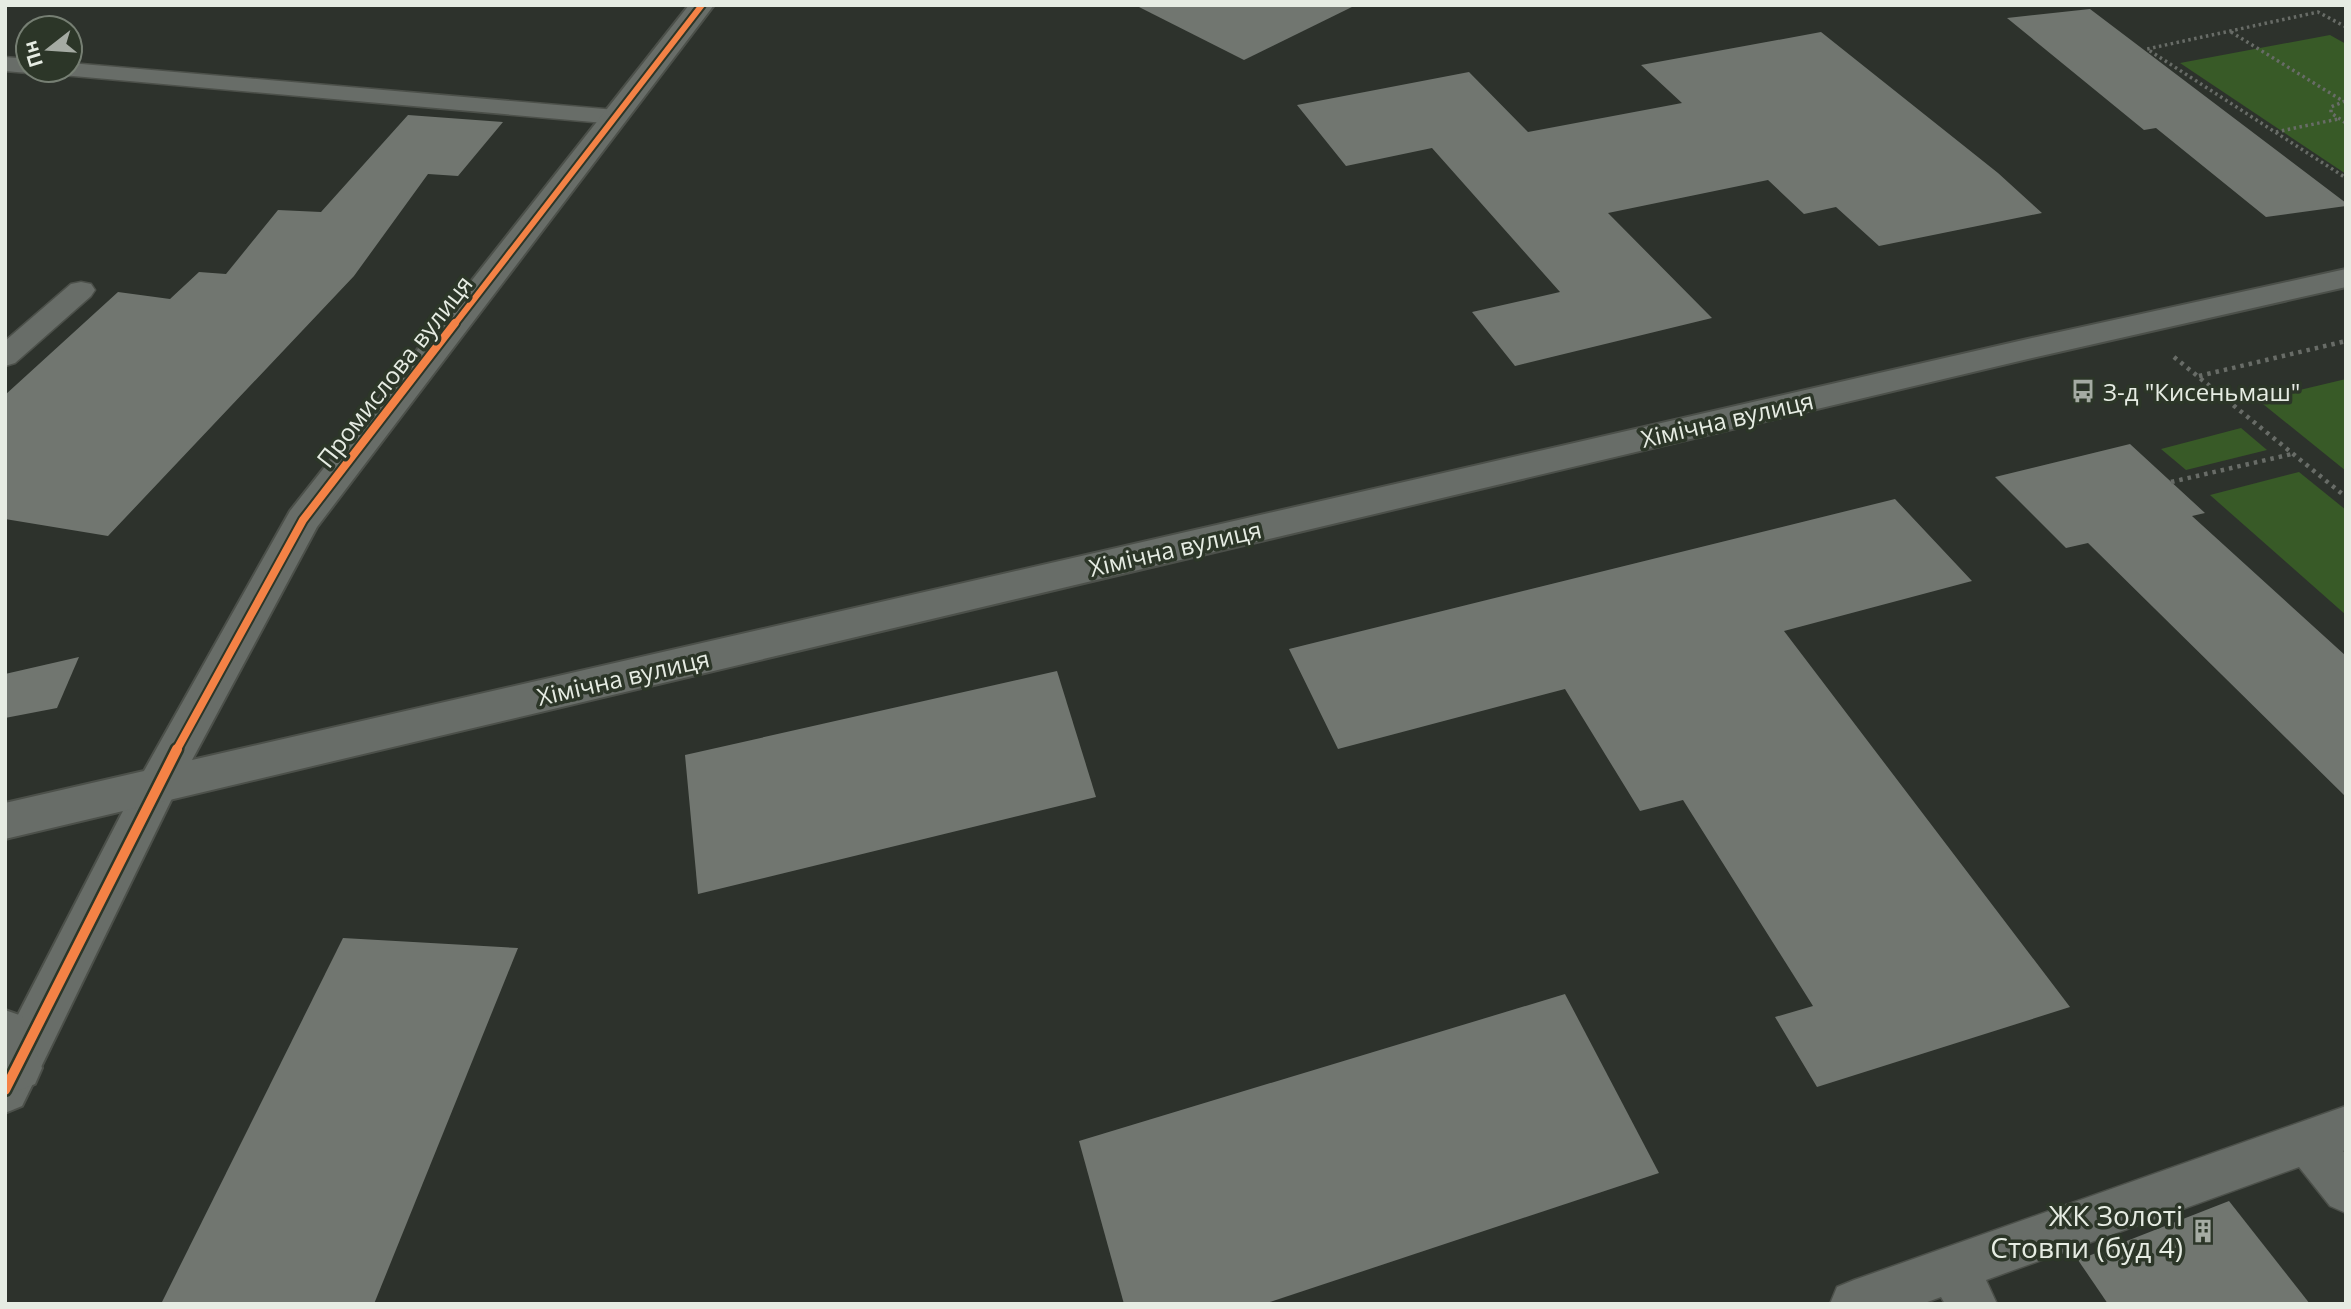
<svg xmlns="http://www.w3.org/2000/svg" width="2351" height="1309" viewBox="0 0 2351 1309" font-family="'Open Sans',sans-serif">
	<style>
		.green { fill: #385a27 }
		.building { fill: #717670 }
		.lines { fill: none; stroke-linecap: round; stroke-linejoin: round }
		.lane-casing { stroke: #4c504a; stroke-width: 3 }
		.street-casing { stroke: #4c504a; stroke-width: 4 }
		.secondary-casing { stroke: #4c504a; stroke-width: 4 }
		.path-far1 { stroke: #686c67; stroke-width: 3.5; stroke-dasharray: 2.5 3.5; stroke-linecap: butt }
		.path { stroke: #686c67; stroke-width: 4.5; stroke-dasharray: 3.5 5; stroke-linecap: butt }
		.lane { fill: #686d68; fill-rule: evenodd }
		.street { fill: #686d68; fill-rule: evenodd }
		.secondary { fill: #686d68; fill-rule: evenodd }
		.cycleway-far2-casing { stroke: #2c3628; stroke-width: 10 }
		.cycleway-far1-casing { stroke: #2c3628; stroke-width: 12 }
		.cycleway-casing { stroke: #2c3628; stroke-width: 15 }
		.cycleway-far2 { stroke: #f48246; stroke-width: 6 }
		.cycleway-far1 { stroke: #f48246; stroke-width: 8 }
		.cycleway { stroke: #f48246; stroke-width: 10 }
		.labels { text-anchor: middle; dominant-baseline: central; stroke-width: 7; stroke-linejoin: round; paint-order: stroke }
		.street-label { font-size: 24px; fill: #e6ece3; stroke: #2c3628 }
		.poi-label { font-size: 24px; fill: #e6ece3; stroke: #2c3628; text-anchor: start }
		.near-poi-label { font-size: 28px; fill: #e6ece3; stroke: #2c3628; text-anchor: end }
	</style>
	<rect width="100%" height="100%" fill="#2d322c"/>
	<g class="green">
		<path d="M2330 35 2346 44V174L2180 63Z"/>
		<path d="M2346 379V471L2258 400Z"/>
		<path d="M2241 428 2267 450 2186 470 2161 449Z"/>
		<path d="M2299 472 2346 510V615L2210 495Z"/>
	</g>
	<g class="building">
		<path d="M1135 5H1356L1244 60Z"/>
		<path d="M2090 9 2346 203V206L2266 217 2156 128 2144 130 2007 18Z"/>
		<path d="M1821 32 1998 173 2042 213 1879 246 1836 207 1804 214 1768 180 1608 213 1712 318 1515 366 1472 312 1560 292 1432 148 1346 166 1297 105 1469 72 1528 132 1682 103 1641 65Z"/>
		<path d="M408 115 503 122 458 176 428 174 354 276 108 536 5 519V395L118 292 170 299 199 272 226 274 278 210 321 212Z"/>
		<path d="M2130 444 2205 513 2192 516 2346 656V797L2088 543 2066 548 1995 477Z"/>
		<path d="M1895 499 1972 581 1784 631 2070 1007 1817 1087 1775 1017 1813 1006 1683 800 1640 811 1565 689 1338 749 1289 649Z"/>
		<path d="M79 657 57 708 5 718V674Z"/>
		<path d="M1057 671 1096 797 698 894 685 755Z"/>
		<path d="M343 938 518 948 374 1304H161Z"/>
		<path d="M1565 994 1659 1173 1264 1304H1124L1079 1141Z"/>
		<path d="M2229 1201 2310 1304H2108L2078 1260Z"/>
	</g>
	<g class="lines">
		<g class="lane-casing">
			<g id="lane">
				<path d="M5 57 28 59V70H37L28 73 5 71Z"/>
				<path d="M70 63 616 110 624 112 628 117 624 122 616 124 62 75 59 70H70Z"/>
				<path d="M81 282 91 284 95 290 91 296 15 363 5 366V341L71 284Z"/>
				<path d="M2346 1106V1150L2343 1151 2346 1154V1213L2330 1206 2299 1167 1986 1280 1997 1304H1945L1941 1297 1922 1304H1830L1837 1287 1854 1280Z"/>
			</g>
		</g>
		<g class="street-casing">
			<path id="street" d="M157 769 172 774 178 786 22 1106 5 1113V1040L142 774Z"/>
		</g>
		<g class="secondary-casing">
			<g id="secondary">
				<path d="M689 5H714L317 527 192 760 2032 338 2346 269V287L2032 358 5 839V803L144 771 290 511Z"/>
				<path d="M5 1010 22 1016 42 1068 35 1084 18 1091 5 1086Z"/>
			</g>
		</g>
		<g class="path-far1">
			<path d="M2346 27 2318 12 2147 49 2346 178"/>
			<path d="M2231 32 2343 101"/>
			<path d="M2345 101 2331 107V113L2346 123"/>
			<path d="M2276 132 2338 119"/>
		</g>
		<g class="path">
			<path d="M2174 357 2346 497"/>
			<path d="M2199 376 2346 341"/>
			<path d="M2171 482 2292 454"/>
		</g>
		<use href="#lane" class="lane"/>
		<use href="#street" class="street"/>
		<use href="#secondary" class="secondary"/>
		<g class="cycleway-far2-casing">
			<path id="cycleway-far2" d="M454 325 702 5"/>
		</g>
		<g class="cycleway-far1-casing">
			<path id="cycleway-far1" d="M176 751 303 520 455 323"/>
		</g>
		<g class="cycleway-casing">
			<path id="cycleway" d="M5 1090 177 749"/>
		</g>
		<use href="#cycleway-far2" class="cycleway-far2"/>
		<use href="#cycleway-far1" class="cycleway-far1"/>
		<use href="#cycleway" class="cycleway"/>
	</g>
	<defs>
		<g id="bus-bare" transform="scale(1.89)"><path d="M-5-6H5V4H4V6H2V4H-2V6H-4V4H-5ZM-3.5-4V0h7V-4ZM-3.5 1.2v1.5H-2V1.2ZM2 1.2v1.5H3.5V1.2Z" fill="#a5aba3" stroke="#2c3628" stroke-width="2.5" paint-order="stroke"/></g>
		<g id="building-bare" transform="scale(1.89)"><path d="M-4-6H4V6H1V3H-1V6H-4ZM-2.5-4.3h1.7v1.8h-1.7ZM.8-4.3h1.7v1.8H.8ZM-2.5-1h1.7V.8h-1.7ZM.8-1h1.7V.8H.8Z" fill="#a5aba3" stroke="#2c3628" stroke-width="2.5" paint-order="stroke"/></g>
	</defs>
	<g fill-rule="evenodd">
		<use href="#bus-bare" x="2083" y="391"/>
		<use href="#building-bare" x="2203" y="1231"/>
	</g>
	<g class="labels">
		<g class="street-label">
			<text transform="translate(394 371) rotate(-52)">Промислова вулиця</text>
			<text transform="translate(1727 419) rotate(-13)">Хімічна вулиця</text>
			<text transform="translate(1175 548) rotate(-13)">Хімічна вулиця</text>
			<text transform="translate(623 677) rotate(-13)">Хімічна вулиця</text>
		</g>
		<g class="poi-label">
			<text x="2103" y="391">З-д "Кисеньмаш"</text>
		</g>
		<g class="near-poi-label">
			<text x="2183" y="1215">ЖК Золоті<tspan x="2183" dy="32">Стовпи (буд 4)</tspan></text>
		</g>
	</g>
	<rect width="2351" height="1309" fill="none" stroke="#e6ece3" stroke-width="14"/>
	<g transform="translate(49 49) rotate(253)"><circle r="33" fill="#2c3628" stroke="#767f73" stroke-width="2"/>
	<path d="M0-5L12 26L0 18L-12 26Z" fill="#a5aba3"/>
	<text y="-10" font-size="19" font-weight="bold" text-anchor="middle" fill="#e6ece3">Пн</text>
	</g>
</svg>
